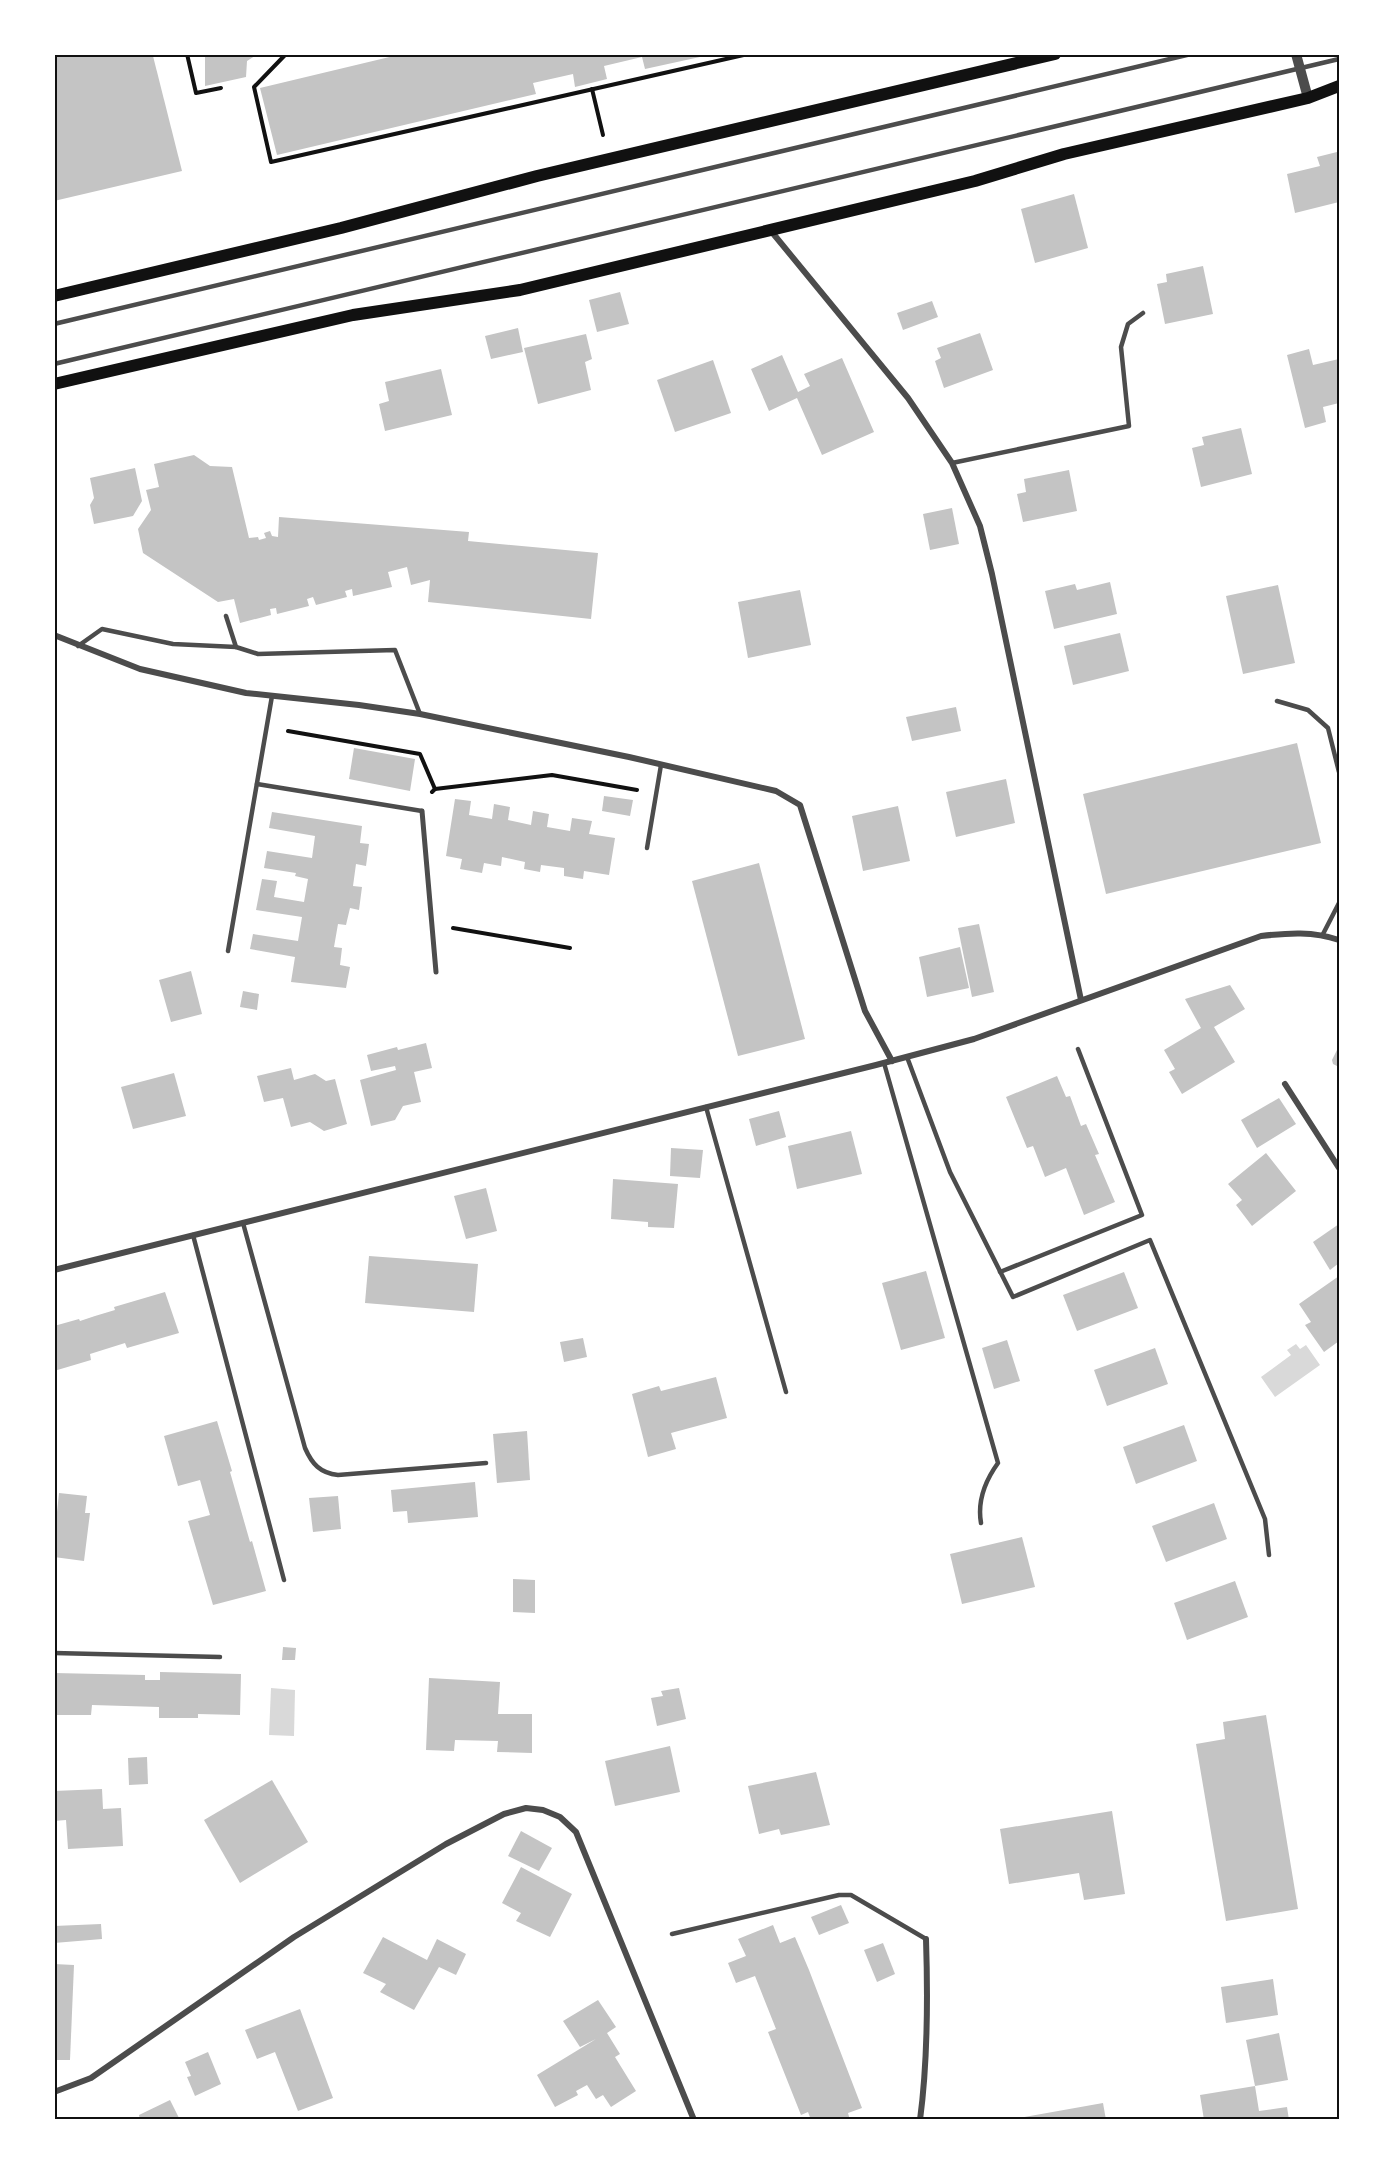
<svg xmlns="http://www.w3.org/2000/svg" width="1393" height="2174" viewBox="0 0 1393 2174" font-family="Karla,sans-serif">
	<style>
		.water { fill: #d9d9d9 }
		.building { fill: #c4c4c4 }
		.lines { fill: none; stroke-linecap: round; stroke-linejoin: round }
		.path { stroke: #111; stroke-width: 4 }
		.service { stroke: #4c4c4c; stroke-width: 4.5 }
		.pedestrian { stroke: #4c4c4c; stroke-width: 5 }
		.minor { stroke: #4c4c4c; stroke-width: 6 }
		.tertiary { stroke: #4c4c4c; stroke-width: 10 }
		.secondary { stroke: #111; stroke-width: 12 }
		.neatline { fill: none; stroke: #111; stroke-width: 2 }
	</style>
	<rect width="100%" height="100%" fill="#fff"/>
	<g class="water">
		<path d="M1296 1344 1300 1349 1306 1345 1320 1365 1275 1397 1261 1377 1291 1355 1287 1350Z"/>
		<path d="M271 1688 295 1690 294 1736 269 1735Z"/>
	</g>
	<g class="building">
		<path d="M54 54H150L153 56 182 171 54 201Z"/>
		<path d="M205 54H258L247 61 246 77 205 86Z"/>
		<path d="M402 54H709V55L645 69 642 57 604 66 607 79 575 87 573 74 533 83 536 94 277 155 260 88Z"/>
		<path d="M1337 152 1339 160V202L1295 213 1287 174 1320 166 1317 157Z"/>
		<path d="M1074 194 1088 248 1035 263 1021 209Z"/>
		<path d="M1203 266 1213 314 1165 324 1157 284 1167 282 1166 274Z"/>
		<path d="M620 292 629 324 597 332 589 300Z"/>
		<path d="M932 301 938 317 903 330 897 313Z"/>
		<path d="M518 328 523 352 491 359 485 336Z"/>
		<path d="M980 333 993 370 944 388 935 361 941 358 937 348Z"/>
		<path d="M586 334 592 359 585 362 591 390 538 404 524 348Z"/>
		<path d="M1309 349 1313 365 1339 359V403L1323 407 1326 422 1305 428 1287 355Z"/>
		<path d="M782 355 798 392 810 386 804 374 842 358 874 432 822 455 797 398 769 411 751 369Z"/>
		<path d="M713 360 731 413 675 432 657 380Z"/>
		<path d="M441 369 452 415 385 431 379 404 389 401 385 382Z"/>
		<path d="M1241 428 1252 474 1201 487 1192 448 1204 445 1202 437Z"/>
		<path d="M194 455 210 466 232 467 249 538 258 537 259 540 266 538 264 533 270 531 272 536 278 537 279 517 469 532 468 541 598 553 591 619 428 602 430 580 411 585 407 567 388 572 392 587 353 596 352 589 345 591 347 597 316 605 313 597 307 599 309 606 277 614 276 608 270 609 271 615 240 623 234 599 218 602 143 553 138 529 151 510 146 490 159 487 154 464Z"/>
		<path d="M135 468 142 501 133 516 94 524 90 505 94 498 90 478Z"/>
		<path d="M1069 470 1077 511 1023 522 1017 494 1026 492 1024 479Z"/>
		<path d="M952 508 959 544 930 550 923 514Z"/>
		<path d="M1110 582 1117 614 1054 629 1045 591 1075 584 1077 590Z"/>
		<path d="M1278 585 1295 663 1243 674 1226 596Z"/>
		<path d="M800 590 811 645 748 658 738 602Z"/>
		<path d="M1120 633 1129 671 1073 685 1064 646Z"/>
		<path d="M956 707 961 731 912 741 906 717Z"/>
		<path d="M1297 743 1321 843 1106 894 1083 794Z"/>
		<path d="M354 748 415 759 410 791 349 779Z"/>
		<path d="M1006 779 1015 823 956 837 946 792Z"/>
		<path d="M604 796 633 800 630 816 602 811Z"/>
		<path d="M455 799 471 801 469 815 492 819 494 804 510 807 508 820 531 825 533 811 549 814 547 827 570 831 572 818 592 821 589 834 615 838 609 875 584 871 583 879 564 876V868L541 865 540 872 524 869 525 862 502 857 501 866 484 863 482 873 460 869 462 859 446 856Z"/>
		<path d="M898 806 910 861 863 871 852 816Z"/>
		<path d="M272 812 362 826 360 843 369 844 366 866 356 864 353 886 362 887 359 910 350 908 346 925 338 924 334 947 342 948 340 965 350 967 346 988 291 982 295 957 250 949 253 934 298 941 302 917 256 910 262 879 277 881 274 897 304 902 308 879 295 876 296 873 264 868 267 851 312 858 315 836 269 828Z"/>
		<path d="M759 863 805 1039 738 1056 692 881Z"/>
		<path d="M979 924 994 992 972 997 958 928Z"/>
		<path d="M960 947 969 988 927 997 919 957Z"/>
		<path d="M191 971 202 1014 171 1022 159 980Z"/>
		<path d="M1230 985 1245 1009 1214 1027 1235 1062 1182 1094 1169 1072 1175 1069 1164 1050 1201 1028 1185 999Z"/>
		<path d="M243 991 259 994 257 1010 240 1007Z"/>
		<path d="M426 1043 432 1068 414 1072 421 1102 403 1106 395 1120 371 1126 360 1080 396 1070 395 1066 371 1071 367 1055 397 1047 398 1050Z"/>
		<path d="M1339 1046V1067L1333 1064 1332 1060Z"/>
		<path d="M291 1068 294 1080 315 1074 326 1081 335 1079 347 1124 324 1131 310 1122 291 1127 283 1098 264 1102 257 1076Z"/>
		<path d="M174 1073 186 1116 133 1129 121 1087Z"/>
		<path d="M1057 1076 1066 1097 1070 1096 1081 1126 1086 1124 1099 1154 1095 1155 1115 1202 1084 1215 1066 1168 1045 1177 1033 1146 1027 1148 1006 1097Z"/>
		<path d="M1279 1098 1296 1124 1257 1148 1241 1120Z"/>
		<path d="M779 1111 786 1137 756 1146 749 1119Z"/>
		<path d="M851 1131 862 1174 797 1189 788 1146Z"/>
		<path d="M671 1148 703 1150 700 1178 670 1176Z"/>
		<path d="M1266 1153 1296 1191 1252 1226 1236 1205 1242 1200 1228 1184Z"/>
		<path d="M613 1179 678 1184 674 1228 648 1227V1222L611 1219Z"/>
		<path d="M486 1188 497 1231 466 1239 454 1196Z"/>
		<path d="M1339 1224V1263L1330 1270 1313 1242Z"/>
		<path d="M369 1256 478 1264 474 1312 365 1303Z"/>
		<path d="M926 1271 945 1338 901 1350 882 1283Z"/>
		<path d="M1124 1272 1138 1308 1077 1331 1063 1295Z"/>
		<path d="M1339 1276V1341L1324 1352 1305 1325 1311 1322 1299 1304Z"/>
		<path d="M165 1292 179 1333 127 1348 125 1343 90 1354 91 1360 54 1371V1326L79 1319 80 1321 95 1316 115 1310 114 1307Z"/>
		<path d="M583 1338 587 1357 564 1362 560 1342Z"/>
		<path d="M1007 1340 1020 1381 994 1389 982 1348Z"/>
		<path d="M1155 1348 1168 1384 1107 1406 1094 1370Z"/>
		<path d="M716 1377 727 1418 671 1433 676 1449 648 1457 632 1394 659 1386 661 1391Z"/>
		<path d="M217 1421 232 1471 230 1472 250 1542 252 1541 266 1591 213 1605 188 1521 210 1515 200 1480 178 1486 164 1436Z"/>
		<path d="M1184 1425 1197 1461 1136 1484 1123 1447Z"/>
		<path d="M527 1431 530 1480 497 1483 493 1434Z"/>
		<path d="M475 1482 478 1517 408 1523 407 1511 393 1512 391 1490Z"/>
		<path d="M59 1493 87 1496 85 1513H90L84 1561 54 1557V1511L57 1512Z"/>
		<path d="M338 1496 341 1529 313 1532 309 1498Z"/>
		<path d="M1214 1503 1227 1539 1166 1562 1152 1526Z"/>
		<path d="M1022 1537 1035 1587 962 1604 950 1554Z"/>
		<path d="M513 1579 535 1580V1613L513 1612Z"/>
		<path d="M1235 1581 1248 1617 1187 1640 1174 1603Z"/>
		<path d="M283 1647 296 1648 295 1660H282Z"/>
		<path d="M160 1672 241 1674 240 1715 198 1714V1718H159V1707L92 1705 91 1715H54V1673L145 1675V1680H160Z"/>
		<path d="M429 1678 500 1682 498 1714H532V1753L497 1752 498 1741 455 1740 454 1751 426 1750Z"/>
		<path d="M679 1688 686 1719 657 1726 651 1698 663 1696 661 1691Z"/>
		<path d="M1266 1715 1298 1909 1226 1921 1196 1744 1225 1739 1223 1722Z"/>
		<path d="M670 1746 680 1792 615 1806 605 1761Z"/>
		<path d="M147 1757 148 1784 129 1785 128 1758Z"/>
		<path d="M816 1772 830 1825 781 1835 779 1829 759 1834 748 1786Z"/>
		<path d="M272 1780 308 1842 240 1883 204 1820Z"/>
		<path d="M102 1789 103 1809 121 1808 123 1846 68 1849 66 1820 54 1821V1791Z"/>
		<path d="M1112 1811 1125 1894 1084 1900 1079 1873 1009 1884 1000 1829Z"/>
		<path d="M521 1831 552 1848 539 1871 508 1856Z"/>
		<path d="M521 1867 572 1894 550 1937 516 1921 521 1913 502 1903Z"/>
		<path d="M841 1905 849 1923 819 1935 811 1917Z"/>
		<path d="M101 1924 102 1939 54 1943V1926Z"/>
		<path d="M773 1925 780 1943 795 1937 809 1970 862 2108 848 2113 850 2120H811L808 2112 801 2115 768 2032 776 2029 755 1976 736 1983 728 1963 746 1956 738 1939Z"/>
		<path d="M383 1937 427 1960 437 1939 466 1954 456 1975 439 1967 414 2010 380 1992 386 1984 363 1973Z"/>
		<path d="M883 1943 895 1974 877 1982 864 1950Z"/>
		<path d="M54 1964 74 1965 70 2060H54Z"/>
		<path d="M1273 1979 1278 2015 1226 2023 1221 1987Z"/>
		<path d="M598 2000 616 2027 607 2033 620 2054 615 2057 636 2091 611 2107 603 2095 596 2099 587 2085 576 2091 578 2095 555 2107 537 2075 596 2039 580 2047 563 2021Z"/>
		<path d="M300 2009 333 2098 298 2111 275 2052 257 2059 245 2030Z"/>
		<path d="M1279 2033 1288 2080 1255 2086 1246 2040Z"/>
		<path d="M208 2052 221 2084 195 2096 187 2077 191 2076 185 2062Z"/>
		<path d="M1255 2086 1259 2111 1287 2107 1289 2120H1204L1200 2095Z"/>
		<path d="M170 2100 180 2120H140L139 2115Z"/>
		<path d="M1103 2103 1106 2120H1013V2119Z"/>
	</g>
	<g class="lines">
		<g class="path">
			<path d="M187 54 196 93 221 88"/>
			<path d="M286 54 254 87 271 162 748 54"/>
			<path d="M592 89 603 135"/>
			<path d="M288 731 420 754 435 789"/>
			<path d="M432 792 435 789 552 775 637 790"/>
			<path d="M453 928 570 948"/>
		</g>
		<g class="service">
			<path d="M54 324 1191 54"/>
			<path d="M54 364 1339 59"/>
			<path d="M952 463 1129 426 1121 347 1128 324 1143 313"/>
			<path d="M226 616 236 647 258 654 395 650 420 714"/>
			<path d="M78 646 102 629 173 644 236 647"/>
			<path d="M1277 701 1308 710 1328 728 1339 772"/>
			<path d="M257 784 422 811"/>
			<path d="M647 848 661 765"/>
			<path d="M1323 934 1339 903"/>
			<path d="M228 951 272 696"/>
			<path d="M907 1057 950 1172 1013 1297 1150 1240 1265 1519 1269 1555"/>
			<path d="M884 1063 998 1463C985 1481 977 1500 981 1523"/>
			<path d="M706 1107 786 1392"/>
			<path d="M243 1223 305 1448C312 1464 320 1473 338 1475L486 1463"/>
			<path d="M193 1235 284 1580"/>
			<path d="M1000 1272 1142 1215 1078 1049"/>
			<path d="M54 1653 220 1657"/>
			<path d="M672 1934 839 1895H851L926 1939"/>
		</g>
		<path class="pedestrian" d="M422 811 436 972"/>
		<g class="minor">
			<path d="M771 231 908 398 952 463 980 526 992 574 1081 1000"/>
			<path d="M54 635 140 669 246 693 359 705 420 714 629 757 776 791 800 805 865 1011 892 1061"/>
			<path d="M1285 1084 1339 1168"/>
			<path d="M54 1270 876 1065 974 1039 1261 936C1288 933 1313 931 1339 940"/>
			<path d="M54 2092 91 2078 294 1937 446 1844 504 1814 526 1808 543 1810 560 1817 576 1832 694 2120"/>
			<path d="M920 2120C928 2060 928 2000 926 1939"/>
		</g>
		<path class="tertiary" d="M1296 54 1308 98"/>
		<g class="secondary">
			<path d="M54 296 341 228 537 176 1055 54"/>
			<path d="M54 384 353 315 520 290 975 181 1064 154 1308 98 1339 86"/>
		</g>
	</g>
	<rect width="1393" height="2174" fill="none" stroke="#ffffff" stroke-width="111"/>
	<rect x="56" y="56" width="1282" height="2062" class="neatline"/>
</svg>
